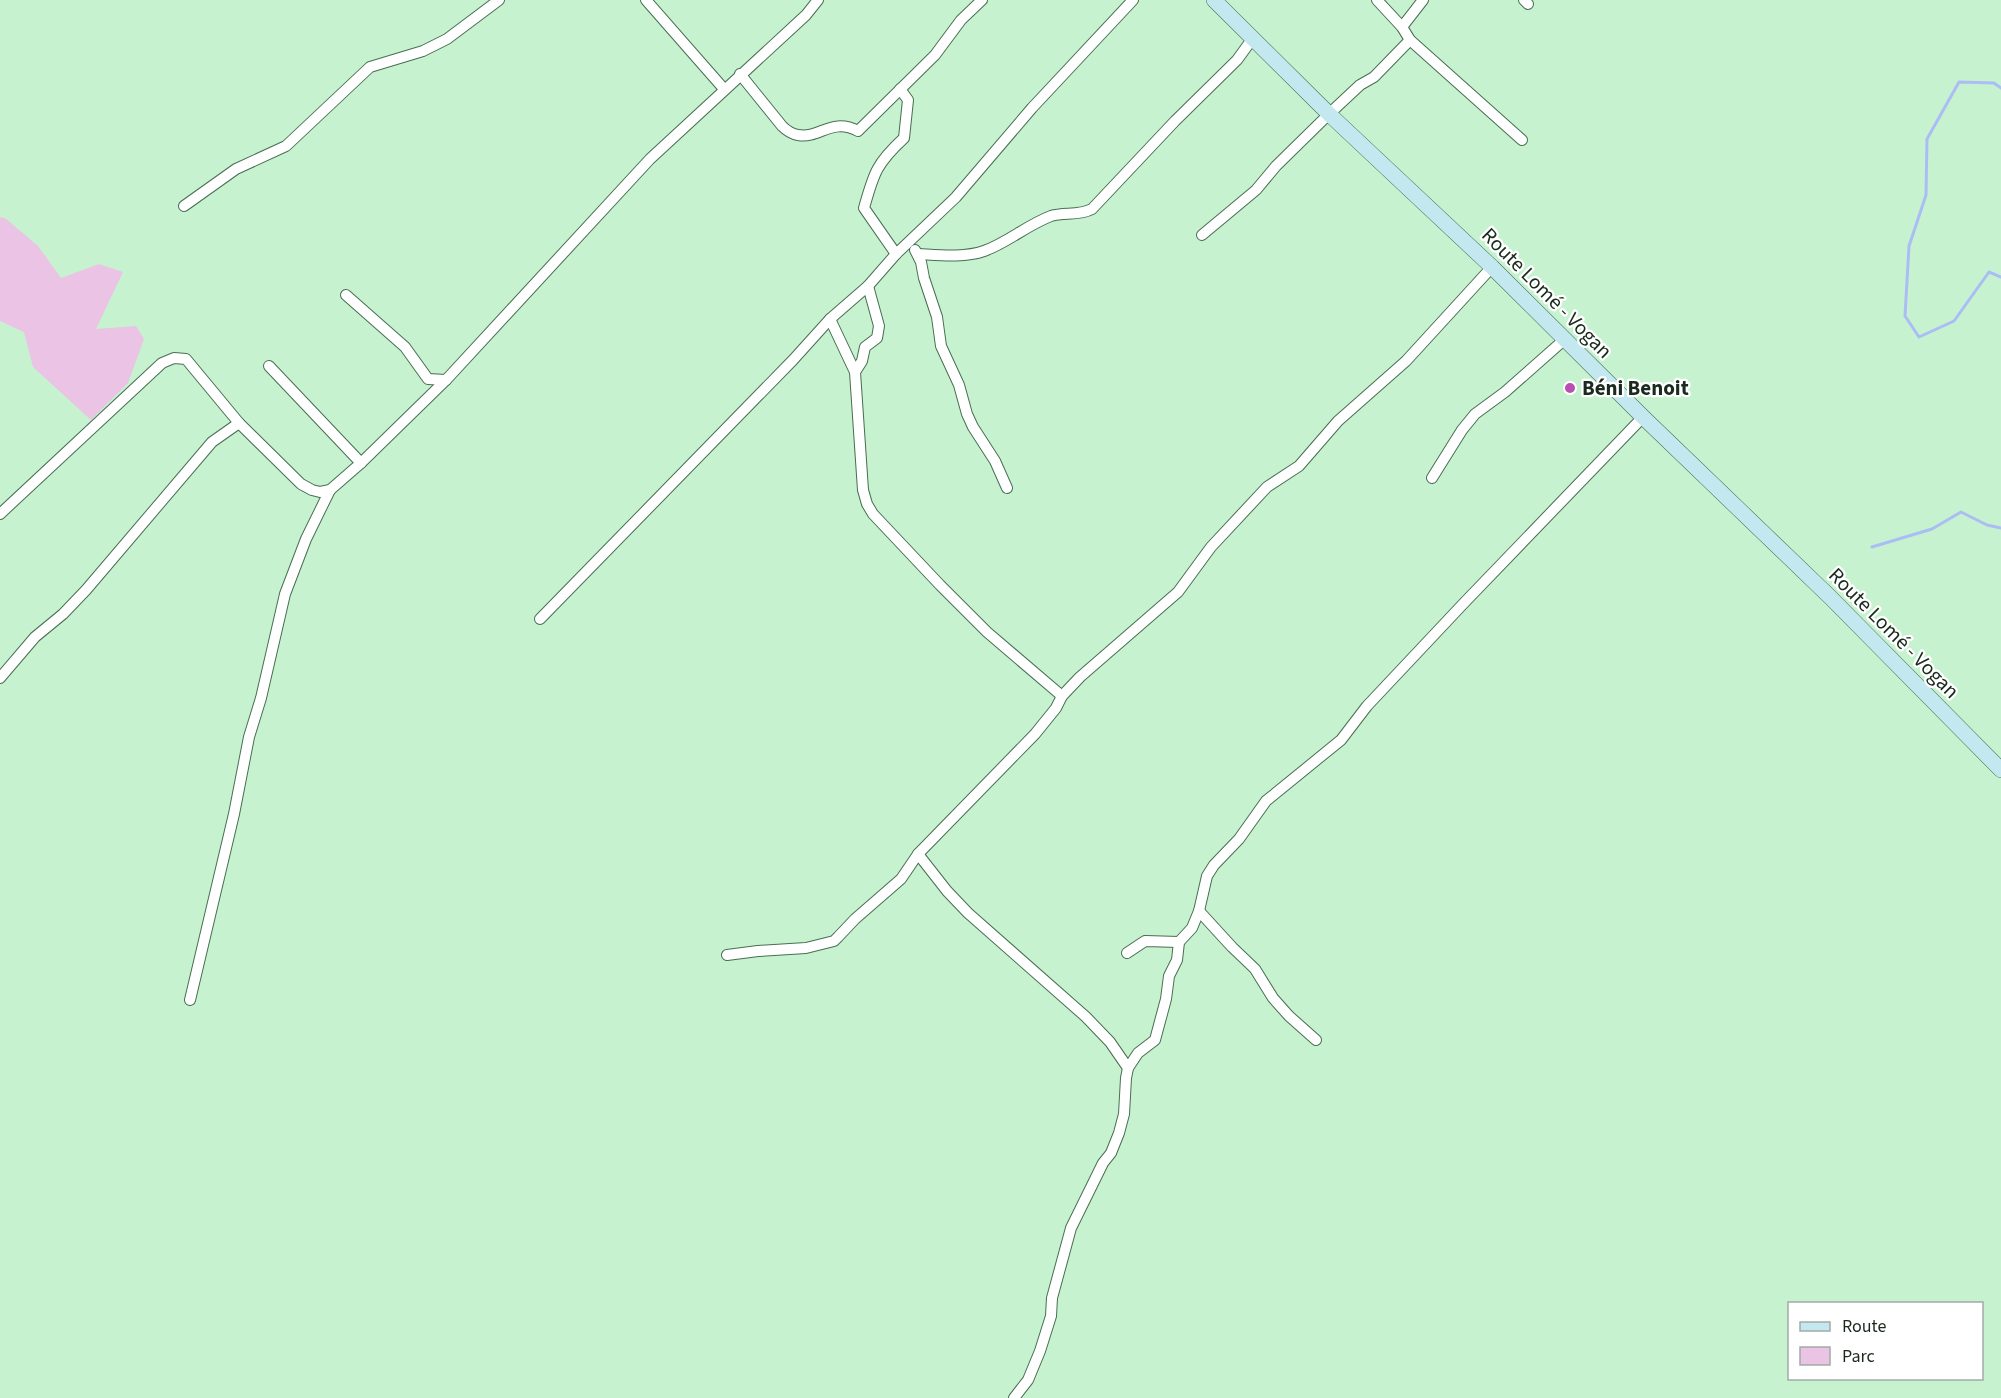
<svg xmlns="http://www.w3.org/2000/svg" width="2001" height="1398" viewBox="0 0 2001 1398" font-family="'Source Sans 3',sans-serif">
	<style>
		.green { fill: #eac3e5 }
		.lines { fill: none; stroke-linecap: round; stroke-linejoin: round }
		.stream { stroke: #abbdf5; stroke-width: 3 }
		.minor-casing { stroke: #486e51; stroke-width: 12 }
		.secondary-casing { stroke: #486e51; stroke-width: 16 }
		.minor { stroke: #fff; stroke-width: 10 }
		.secondary { stroke: #c3e8ef; stroke-width: 15 }
		.poi-dot { fill: #b94fb0; stroke: #fff; stroke-width: 2 }
		.labels { text-anchor: middle; dominant-baseline: central; stroke-width: 4.5; stroke-linejoin: round; paint-order: stroke }
		.street-label { font-size: 21px; fill: #1a2a1e; stroke: #fff }
		.poi-label { font-size: 21px; font-weight: bold; fill: #1a2a1e; stroke: #fff; text-anchor: start }
	</style>
	<rect width="100%" height="100%" fill="#c7f2d0"/>
	<path class="green" d="M0 217 5 218 38 246 61 278 99 264 123 272 96 329 136 326 144 339 128 383 91 420 33 367 24 332 0 321Z"/>
	<g class="lines">
		<g class="stream">
			<path d="M2001 88 1994 83 1959 82 1927 139 1926 195 1909 246 1905 316 1919 337 1954 321 1989 272 2001 277"/>
			<path d="M1872 547 1932 529 1961 512 1987 525 2001 528"/>
		</g>
		<g class="minor-casing">
			<g id="minor">
				<path d="M646 0 724 89"/>
				<path d="M1377 0 1402 27 1410 40 1522 140"/>
				<path d="M1524 0 1528 4"/>
				<path d="M1402 27 1423 0"/>
				<path d="M740 74 782 126C786 130 792 134 798 135 820 139 831 117 858 131L935 55 961 20 982 0"/>
				<path d="M184 206 236 169 286 146 370 67 423 51 447 39 499 0"/>
				<path d="M1202 235 1256 190 1276 166 1329 114 1360 85 1374 77 1410 40"/>
				<path d="M915 250 921 262 924 278 937 317 941 346 959 385 967 414 973 427 995 461 1007 488"/>
				<path d="M896 254 864 208C874 172 877 163 904 138L908 100 900 89"/>
				<path d="M918 254C938 255 964 258 984 251 1007 243 1027 225 1051 216 1064 212 1079 216 1092 209L1175 121 1237 60 1253 38"/>
				<path d="M346 295 405 347 428 379 446 380"/>
				<path d="M830 319 855 372 863 490 867 504 873 514 940 585 987 632 1062 696"/>
				<path d="M269 366 361 463"/>
				<path d="M855 372 862 361 865 347 877 338 879 326 868 286"/>
				<path d="M1432 478 1462 430 1475 414 1505 392 1565 339"/>
				<path d="M0 514 162 363 174 358 186 359 239 423 301 484 312 490 320 492 330 490 361 463 446 380 650 159 806 15 818 0"/>
				<path d="M540 619 793 360 830 319 868 286 896 254 956 197 1032 108 1133 0"/>
				<path d="M0 678 35 637 63 614 86 590 212 442 239 423"/>
				<path d="M918 854 947 891 968 913 1086 1017 1110 1042 1128 1068"/>
				<path d="M1199 911 1232 947 1255 969 1273 998 1289 1016 1316 1040"/>
				<path d="M1127 953 1145 941 1179 942"/>
				<path d="M727 955 758 951 806 948 834 941 838 937 855 919 901 879 918 854 1035 734 1056 708 1062 696 1080 677 1178 592 1211 547 1267 487 1299 466 1338 421 1406 361 1492 267"/>
				<path d="M190 1000 234 814 249 737 261 698 285 594 306 539 330 490"/>
				<path d="M1014 1398 1028 1380 1040 1351 1051 1316 1052 1298 1071 1228 1103 1163 1111 1153 1119 1133 1124 1114 1126 1078 1128 1068 1138 1053 1155 1040 1166 999 1169 976 1177 960 1179 942 1192 928 1199 911 1207 876 1214 865 1239 839 1266 801 1341 740 1367 706 1463 604 1643 417"/>
			</g>
		</g>
		<g class="secondary-casing">
			<path id="secondary" d="M1214 0 1329 114 1492 267 1643 417 1830 597 2001 770"/>
		</g>
		<use href="#minor" class="minor"/>
		<use href="#secondary" class="secondary"/>
	</g>
	<circle class="poi-dot" cx="1570" cy="388" r="6"/>
	<g class="labels">
		<g class="street-label">
			<text transform="translate(1547 293) rotate(45)">Route Lomé - Vogan</text>
			<text transform="translate(1894 633) rotate(45)">Route Lomé - Vogan</text>
		</g>
		<g class="poi-label">
			<text x="1582" y="388">Béni Benoit</text>
		</g>
	</g>
	<rect x="1788" y="1302" width="195" height="78" fill="#ffffff" stroke="#a3aaa5" stroke-width="1.5"/>
	<rect x="1800" y="1322" width="30" height="9" fill="#c3e8ef" stroke="#a3aaa5" stroke-width="1.5"/>
	<text x="1842" y="1332" font-size="18" fill="#1a2a1e">Route</text>
	<rect x="1800" y="1347" width="30" height="18" fill="#eac3e5" stroke="#a3aaa5" stroke-width="1.5"/>
	<text x="1842" y="1362" font-size="18" fill="#1a2a1e">Parc</text>
</svg>
